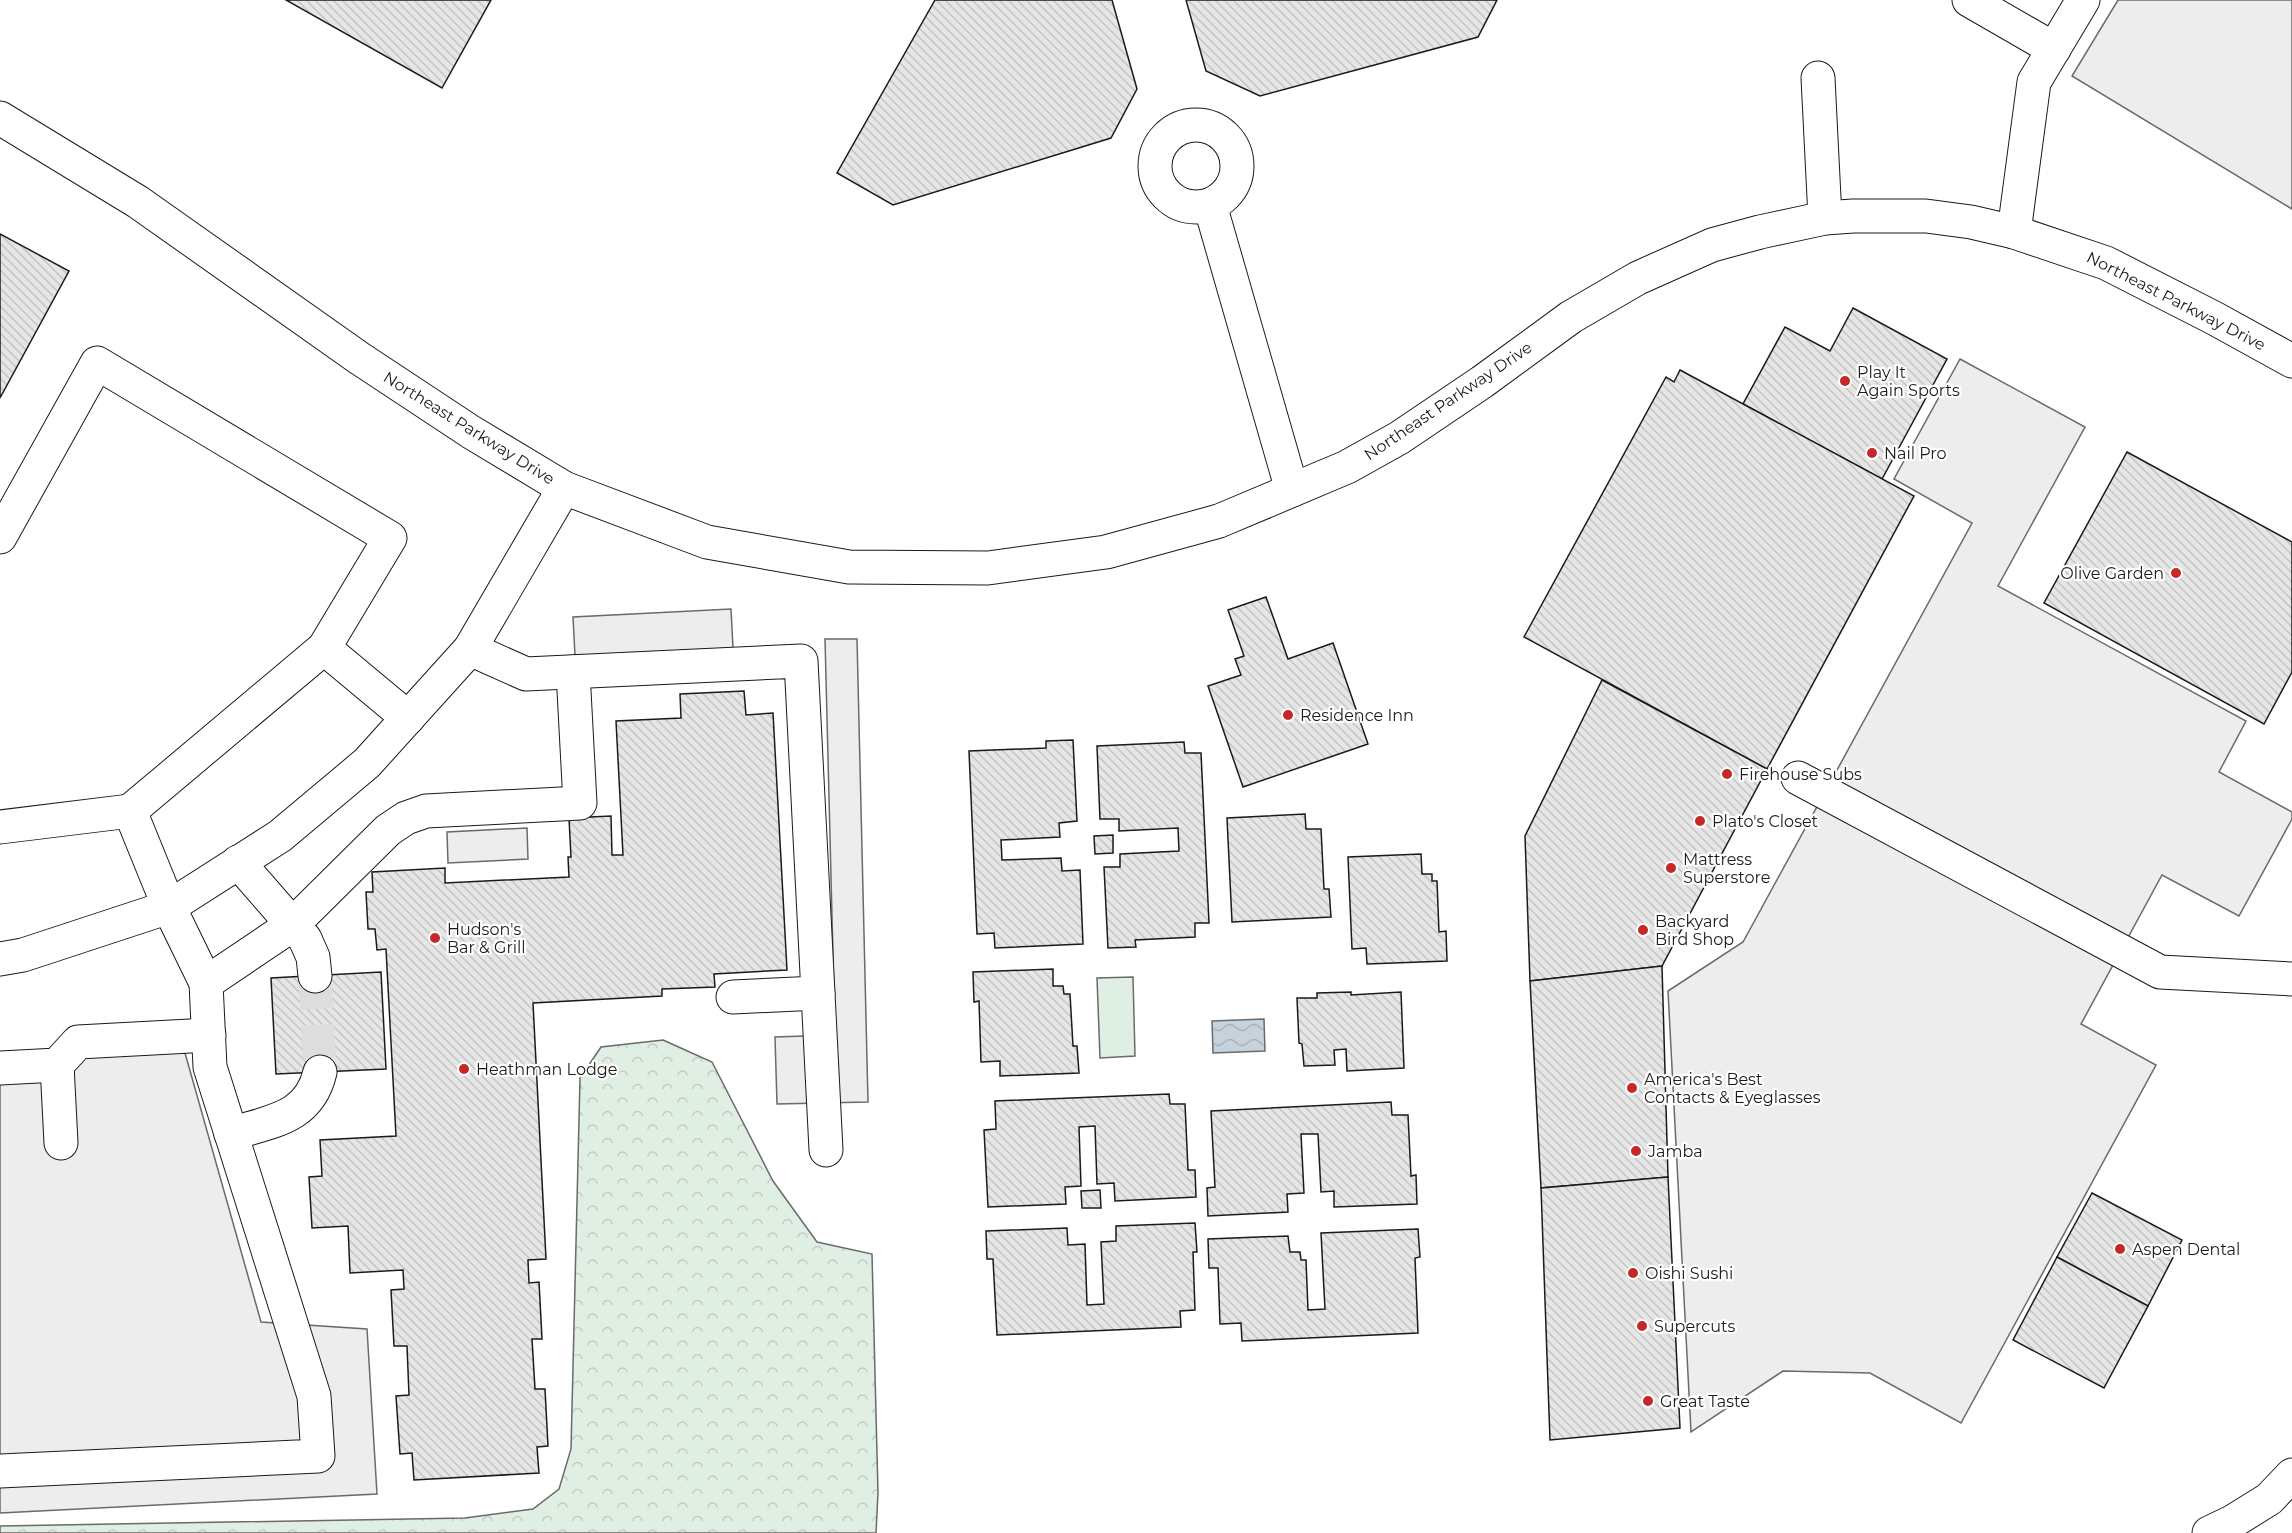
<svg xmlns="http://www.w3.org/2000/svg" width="2292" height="1533" viewBox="0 0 2292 1533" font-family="Montserrat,sans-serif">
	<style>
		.green { fill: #e0efe3; stroke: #6a6a6a; stroke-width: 1.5 }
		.forest { fill: url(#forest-crowns); stroke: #6a6a6a; stroke-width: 1.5 }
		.parking { fill: #ededed; stroke: #6a6a6a; stroke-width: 1.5 }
		.water { fill: url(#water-waves); stroke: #6a6a6a; stroke-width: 1.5 }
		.building { fill: url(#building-back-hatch); stroke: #1a1a1a; stroke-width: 1.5 }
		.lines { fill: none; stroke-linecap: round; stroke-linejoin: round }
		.minor-tunnel { stroke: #ddd; stroke-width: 33; stroke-dasharray: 33 16; stroke-linecap: butt }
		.minor-casing { stroke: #1a1a1a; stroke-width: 35 }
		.highway-casing { stroke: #1a1a1a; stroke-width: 35 }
		.minor { stroke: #fff; stroke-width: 33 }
		.highway { stroke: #fff; stroke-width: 33 }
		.poi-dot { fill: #c62828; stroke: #fff; stroke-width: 2 }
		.labels { text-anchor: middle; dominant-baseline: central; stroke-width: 4.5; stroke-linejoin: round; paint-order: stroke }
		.street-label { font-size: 16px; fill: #1a1a1a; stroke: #fff }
		.poi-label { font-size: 16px; fill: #1a1a1a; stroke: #fff; text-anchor: start }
	</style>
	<defs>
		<pattern id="forest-crowns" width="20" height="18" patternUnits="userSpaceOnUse" patternTransform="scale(1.5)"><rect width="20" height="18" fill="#e0efe3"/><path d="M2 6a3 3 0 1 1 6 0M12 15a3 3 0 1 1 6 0" fill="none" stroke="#c0ccc2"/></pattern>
		<pattern id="water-waves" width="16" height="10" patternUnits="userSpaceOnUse" patternTransform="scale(1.5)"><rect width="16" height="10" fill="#c6d2dc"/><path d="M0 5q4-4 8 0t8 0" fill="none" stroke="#aab4bc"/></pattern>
		<pattern id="building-back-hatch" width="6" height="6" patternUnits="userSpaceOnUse" patternTransform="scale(1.5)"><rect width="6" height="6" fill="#e6e6e6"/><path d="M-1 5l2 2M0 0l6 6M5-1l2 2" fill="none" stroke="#c5c5c5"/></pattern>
	</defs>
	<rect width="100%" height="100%" fill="#fff"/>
	<path class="green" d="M1133 977 1135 1056 1100 1058 1097 978Z"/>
	<path class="forest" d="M663 1040 712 1062 773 1181 817 1242 872 1254 878 1493 876 1533H0V1526L465 1518 533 1509 559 1489 571 1449 580 1078 601 1047Z"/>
	<g class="parking">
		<path d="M2118 0H2292V209L2072 76Z"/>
		<path d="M1960 359 2085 427 1998 586 2246 721 2219 772 2292 812V819L2239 916 2162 875 2081 1024 2156 1065 1961 1423 1870 1373 1783 1371 1691 1432 1668 991 1743 942 1972 523 1894 479Z"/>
		<path d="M731 609 733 648 575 656 573 617Z"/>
		<path d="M825 639H857L868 1102 777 1104 775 1037 835 1035Z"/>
		<path d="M527 828 528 859 448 863 447 832Z"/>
		<path d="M185 1053 261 1322 367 1329 377 1494 0 1513V1082L84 1055Z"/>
	</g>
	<path class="water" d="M1264 1019 1265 1051 1213 1053 1212 1021Z"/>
	<g class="building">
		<path d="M286 0H491L442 88Z"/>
		<path d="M935 0H1112L1137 89 1111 138 893 205 837 173Z"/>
		<path d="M1186 0H1497L1478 37 1260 96 1206 71Z"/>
		<path d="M0 234 69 271 0 398Z"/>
		<path d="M1853 308 1947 359 1882 479 1743 404 1785 327 1830 351Z"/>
		<path d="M1680 370 1914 496 1767 769 1524 637 1666 377 1674 382Z"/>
		<path d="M2127 452 2292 542V672L2264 724 2044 603Z"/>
		<path d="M1266 597 1288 659 1333 643 1368 744 1243 787 1208 686 1241 675 1235 659 1244 656 1228 610Z"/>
		<path d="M1602 680 1767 769 1662 966 1530 981 1525 836Z"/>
		<path d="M744 691 746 715 773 713 787 970 714 974 715 987 662 989V996L533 1003 546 1259 528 1260 529 1283 539 1282 542 1339H532L535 1389H545L548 1446 537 1447 539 1473 414 1480 412 1453 400 1454 396 1396 409 1395 407 1346H394L391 1290 404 1289 403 1270 350 1273 348 1226 312 1228 309 1177 322 1176 320 1140 396 1136 386 949 377 950 375 929H368L366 892H373L372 872 445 868V883L569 877 568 857H571L569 818 611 816 612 855H623L616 721 681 718 680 694Z"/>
		<path d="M1073 740 1077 821 1059 823 1060 837 1001 840 1002 860 1061 858 1062 871 1080 870 1083 944 995 948 994 933 977 934 969 751 1046 748V741Z"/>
		<path d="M1184 742 1185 753H1201L1209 923H1195V937L1135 940 1136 947 1108 948 1104 867H1120V854L1179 851 1178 828 1119 831V819H1100L1097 746Z"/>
		<path d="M1305 814 1306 829H1321L1324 889H1329L1331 917 1232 922 1227 818Z"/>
		<path d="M1113 835V853L1095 854 1094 836Z"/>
		<path d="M1421 854 1422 874H1432V881H1437L1439 932 1446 931 1447 961 1367 964 1366 948 1352 949 1348 857Z"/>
		<path d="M1662 966 1668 1177 1541 1188 1530 981Z"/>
		<path d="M1053 969V986H1063L1064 994H1070L1073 1046H1077L1079 1073 1000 1076V1061L981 1062 979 1001 974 1002 973 972Z"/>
		<path d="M381 972 386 1069 276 1074 271 978Z"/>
		<path d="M1351 992V995L1401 992 1404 1068 1347 1071 1346 1049 1334 1050 1335 1065 1304 1066 1302 1044 1299 1043 1297 998H1317V993Z"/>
		<path d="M1169 1094 1170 1104H1185L1188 1170H1195L1196 1197 1115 1201 1114 1183 1097 1184 1095 1126 1079 1127 1081 1186 1065 1187 1066 1204 988 1207 984 1130 996 1129 995 1101Z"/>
		<path d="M1391 1102 1392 1115H1408L1411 1176 1416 1175 1417 1204 1334 1207V1191L1321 1192 1318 1134H1301L1304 1193 1287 1194 1288 1212 1208 1216 1207 1188 1215 1187 1211 1111Z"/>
		<path d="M1668 1177 1680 1428 1550 1440 1541 1188Z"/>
		<path d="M1100 1190 1101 1208H1082L1081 1191Z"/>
		<path d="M2092 1193 2182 1240 2148 1306 2057 1257Z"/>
		<path d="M1195 1223 1197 1252H1193L1195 1310 1180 1311 1181 1327 997 1335 993 1259H987L986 1231 1067 1228 1068 1245 1085 1244 1087 1305 1104 1304 1101 1242 1116 1241V1226Z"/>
		<path d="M1418 1229 1420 1257 1415 1258 1418 1333 1242 1341 1241 1323 1220 1324 1218 1268H1209L1208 1239 1288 1236 1290 1252H1300L1301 1260H1306L1308 1310 1325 1309 1321 1233Z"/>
		<path d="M2057 1257 2148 1306 2104 1388 2013 1340Z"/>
	</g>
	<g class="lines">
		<path class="minor-tunnel" d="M315 976 320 1072"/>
		<g class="minor-casing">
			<g id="minor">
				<path d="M1969 0 2054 49"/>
				<path d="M1818 78 1825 218"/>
				<path d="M0 118 138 202 359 358 471 432 564 488 707 542 849 567 988 568 1106 552 1219 521 1347 467 1399 438 1482 382 1571 317 1638 278 1712 245 1760 232 1825 218 1853 216H1926L1971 222 2014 232 2106 263 2214 318 2292 361"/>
				<circle cx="1196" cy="166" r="41"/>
				<path d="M1210 205 1292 490"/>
				<path d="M2014 232 2034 82 2083 0"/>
				<path d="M0 537 97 363 390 538 324 648"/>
				<path d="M470 649 526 674 801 661 826 1150"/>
				<path d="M1798 778 2160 972 2292 979"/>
				<path d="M0 827 130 811"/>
				<path d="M238 862 305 939 313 957 315 976"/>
				<path d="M0 959 23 955 169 907 280 836 367 763 470 649 564 488"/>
				<path d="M206 983 292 925 388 830 406 818 426 811 580 803 573 672"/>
				<path d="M733 997 818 993"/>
				<path d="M57 1065 61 1143"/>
				<path d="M0 1068 57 1065 78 1042 209 1035"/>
				<path d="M231 1134C271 1121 309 1119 320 1072"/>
				<path d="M0 1471 318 1456 314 1396 210 1067 206 983 169 907 130 811 324 648 408 718"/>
			</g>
		</g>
		<g class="highway-casing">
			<path id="highway" d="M2209 1533 2232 1522 2269 1499 2292 1475"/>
		</g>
		<use href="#minor" class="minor"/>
		<use href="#highway" class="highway"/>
	</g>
	<g class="poi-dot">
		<circle cx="1845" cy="381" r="6"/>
		<circle cx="1872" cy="453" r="6"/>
		<circle cx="2176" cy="573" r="6"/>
		<circle cx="1288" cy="715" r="6"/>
		<circle cx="1727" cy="774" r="6"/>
		<circle cx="1700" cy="821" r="6"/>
		<circle cx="1671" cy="868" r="6"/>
		<circle cx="1643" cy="930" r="6"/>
		<circle cx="435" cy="938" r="6"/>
		<circle cx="464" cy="1069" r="6"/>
		<circle cx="1632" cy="1088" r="6"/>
		<circle cx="1636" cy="1151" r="6"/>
		<circle cx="2120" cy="1249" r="6"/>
		<circle cx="1633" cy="1273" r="6"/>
		<circle cx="1642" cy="1326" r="6"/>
		<circle cx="1648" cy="1401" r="6"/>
	</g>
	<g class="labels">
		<g class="street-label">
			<text transform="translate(2176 301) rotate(27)">Northeast Parkway Drive</text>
			<text transform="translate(1448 401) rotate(-34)">Northeast Parkway Drive</text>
			<text transform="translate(469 428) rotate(32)">Northeast Parkway Drive</text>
		</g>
		<g class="poi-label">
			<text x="1857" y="372">Play It<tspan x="1857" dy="18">Again Sports</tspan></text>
			<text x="1884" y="453">Nail Pro</text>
			<text x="2164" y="573" text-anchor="end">Olive Garden</text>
			<text x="1300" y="715">Residence Inn</text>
			<text x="1739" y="774">Firehouse Subs</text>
			<text x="1712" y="821">Plato's Closet</text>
			<text x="1683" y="859">Mattress<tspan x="1683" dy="18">Superstore</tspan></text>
			<text x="1655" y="921">Backyard<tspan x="1655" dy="18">Bird Shop</tspan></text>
			<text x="447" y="929">Hudson's<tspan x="447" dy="18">Bar &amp; Grill</tspan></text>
			<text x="476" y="1069">Heathman Lodge</text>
			<text x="1644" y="1079">America's Best<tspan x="1644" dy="18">Contacts &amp; Eyeglasses</tspan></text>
			<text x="1648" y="1151">Jamba</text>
			<text x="2132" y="1249">Aspen Dental</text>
			<text x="1645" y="1273">Oishi Sushi</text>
			<text x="1654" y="1326">Supercuts</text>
			<text x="1660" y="1401">Great Taste</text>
		</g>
	</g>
</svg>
